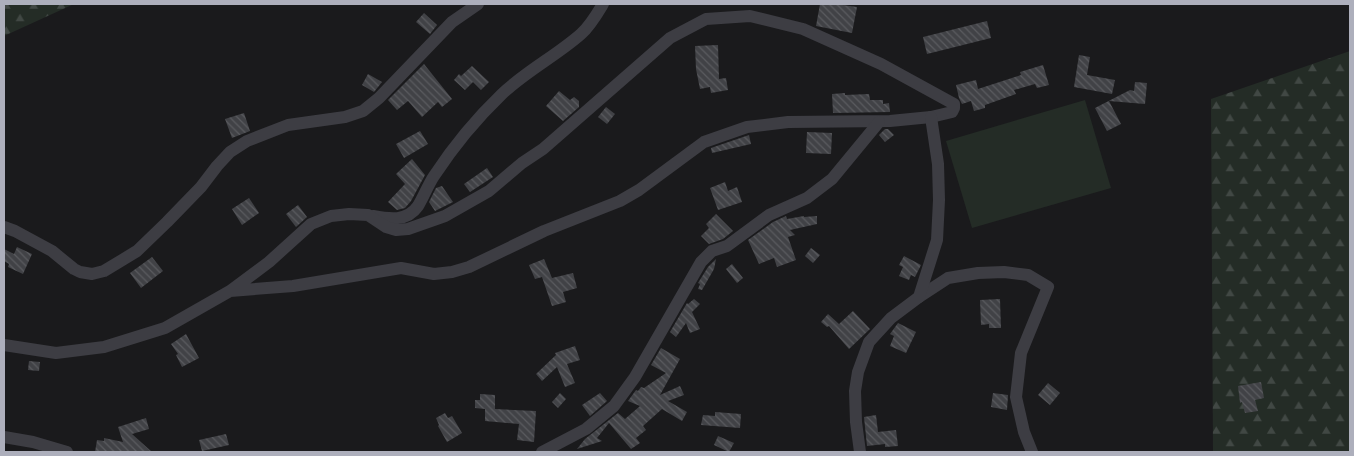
<svg xmlns="http://www.w3.org/2000/svg" width="1354" height="456" viewBox="0 0 1354 456" font-family="Jost,sans-serif">
	<style>
		.forest { fill: url(#forest-firs) }
		.park { fill: #242c26 }
		.building { fill: url(#building-back-hatch) }
		.lines { fill: none; stroke-linecap: round; stroke-linejoin: round }
		.minor { stroke: #3d3d43; stroke-width: 12 }
	</style>
	<defs>
		<pattern id="forest-firs" width="22" height="20" patternUnits="userSpaceOnUse" patternTransform="scale(1.25)"><rect width="22" height="20" fill="#242c26"/><path d="M5 1l3.5 6h-7zM16 11l3.5 6h-7z" fill="#414844"/></pattern>
		<pattern id="building-back-hatch" width="6" height="6" patternUnits="userSpaceOnUse" patternTransform="scale(1.25)"><rect width="6" height="6" fill="#414246"/><path d="M-1 5l2 2M0 0l6 6M5-1l2 2" fill="none" stroke="#5a5b5f"/></pattern>
	</defs>
	<rect width="100%" height="100%" fill="#1a1a1c"/>
	<g class="forest">
		<path d="M4 4H74L4 36Z"/>
		<path d="M1350 51V452H1213L1211 99Z"/>
	</g>
	<path class="park" d="M1085 100 1111 188 972 228 946 141Z"/>
	<g class="building">
		<path d="M820 4H835L857 7 852 33 816 26Z"/>
		<path d="M424 13 437 25 430 34 416 22Z"/>
		<path d="M987 21 991 38 927 54 923 37Z"/>
		<path d="M718 45 719 79 726 78 728 90 711 93 710 87 700 89 696 69 695 46Z"/>
		<path d="M1079 55 1090 57 1087 75 1115 80 1112 94 1074 87Z"/>
		<path d="M424 64 452 99 442 107 438 102 422 117 408 101 397 110 388 100Z"/>
		<path d="M1043 65 1049 85 1037 88 1035 84 1014 90 1016 94 985 105V108L974 111 971 101 962 104 959 98 956 85 976 80 978 89 1021 75 1020 72Z"/>
		<path d="M472 66 489 82 481 90 473 82 465 90 454 80 459 74 461 76Z"/>
		<path d="M368 74 382 82 374 92 362 85Z"/>
		<path d="M1135 82 1147 83 1145 104 1109 101 1121 124 1107 131 1095 108 1130 90 1134 91Z"/>
		<path d="M559 91 570 100 574 97 579 101V107L563 121 546 106Z"/>
		<path d="M845 93V95L869 94 870 100H883V104L889 103 890 112 833 113 832 94Z"/>
		<path d="M606 107 615 114 607 124 598 117Z"/>
		<path d="M244 113 250 131 232 138 225 119Z"/>
		<path d="M885 129H888L894 135 885 142 879 135Z"/>
		<path d="M420 131 428 144 404 158 396 144Z"/>
		<path d="M807 132 832 133 831 154 806 153Z"/>
		<path d="M749 135 751 144 712 153 711 148Z"/>
		<path d="M412 159 425 175 411 201 405 208 397 210 388 202 405 184 396 174Z"/>
		<path d="M487 168 493 177 470 192 464 184Z"/>
		<path d="M725 182 728 191 737 187 742 202 718 210 710 188Z"/>
		<path d="M442 186 453 202 435 211 429 202 436 188Z"/>
		<path d="M249 198 259 213 242 225 232 209Z"/>
		<path d="M298 205 307 217 296 227 286 214Z"/>
		<path d="M716 214 733 231 723 239 709 244 701 236 709 228 706 224Z"/>
		<path d="M786 216 787 219 804 216V217L817 216V224L790 230 795 235 788 237 796 260 777 267 774 258 759 264 748 240 773 222Z"/>
		<path d="M17 247 32 254 23 274 8 267 9 264 4 261V249L14 254Z"/>
		<path d="M811 248 820 255 813 263 805 256Z"/>
		<path d="M904 256 921 265 915 277 911 275 909 280 899 276 903 267 899 265Z"/>
		<path d="M152 257 163 271 141 288 130 273Z"/>
		<path d="M544 259 552 278 573 273 577 288 563 292 566 302 552 306 542 277 535 279 529 265Z"/>
		<path d="M716 259 714 269 702 290 698 289 700 284 698 283 708 267Z"/>
		<path d="M732 264 743 278 737 283 726 269Z"/>
		<path d="M694 299 700 304 692 312 700 329 690 333 686 323 676 337 670 332 687 303 688 304Z"/>
		<path d="M1000 299 1001 328H989V324L981 325 980 300Z"/>
		<path d="M853 311 870 329 849 349 829 326 827 327 821 322 828 314 839 324Z"/>
		<path d="M898 323 916 332 906 353 890 346 894 336 890 334Z"/>
		<path d="M186 334 199 358 182 367 176 355 178 354 171 344Z"/>
		<path d="M575 346 580 360 567 364 575 383 565 387 557 367 542 381 536 374 556 355 555 353Z"/>
		<path d="M661 348 680 359 660 395 680 386 684 395 668 401 687 412 682 421 662 409 643 426 646 430 636 438 640 443 631 449 609 423 597 438 602 441 577 449 585 439 618 413 625 419 640 406 628 401 636 390 638 391 641 387 644 388 666 373 651 365Z"/>
		<path d="M29 361 40 362 39 371 28 370Z"/>
		<path d="M1261 382 1264 398 1255 400 1258 411 1245 413 1242 402 1240 403 1238 386Z"/>
		<path d="M1048 383 1060 393 1050 405 1038 395Z"/>
		<path d="M560 393 566 399 558 408 552 402Z"/>
		<path d="M600 393 607 401 590 416 582 405Z"/>
		<path d="M993 393 1008 395 1007 410 991 407Z"/>
		<path d="M480 394 495 395V409L536 411 534 442 517 440 519 424 485 421V409L475 408V400H480Z"/>
		<path d="M715 412 741 414 740 428 701 425 703 415 715 416Z"/>
		<path d="M445 413 448 418 452 416 462 433 447 442 438 426 439 425 436 418Z"/>
		<path d="M876 415 878 432 896 430 898 446 885 447V444L867 446 864 417Z"/>
		<path d="M146 418 149 429 132 434 152 452H95L97 440 104 441V438L123 442 118 427Z"/>
		<path d="M226 434 229 445 202 451 199 440Z"/>
		<path d="M718 436 734 443 729 452 714 445Z"/>
	</g>
	<g class="lines">
		<g class="minor">
			<path d="M373 216C389 219 407 222 418 206 423 198 428 185 434 176 453 147 477 118 502 94 526 71 556 56 581 34 590 26 597 14 603 4"/>
			<path d="M4 227 15 231 52 251 74 269 80 272 92 274 104 271 137 251 167 222 201 187 217 166 230 152 247 141 288 125 345 117 363 111 379 98 452 22 478 4"/>
			<path d="M919 297 948 278 978 273 1004 272 1028 275 1048 287 1021 353 1016 397 1024 432 1032 452"/>
			<path d="M4 345 56 353 104 347 165 328 230 291 269 262 311 224 331 216 349 214 368 215 386 227 396 230 408 229 445 216 489 191 522 163 543 149 670 38 706 19 750 16 803 29 881 64 954 104V108L952 112 931 117 890 121 788 122 747 127 704 142 639 190 620 201 544 231 469 267 452 272 434 274 401 268 293 286 230 291"/>
			<path d="M4 437 33 442 67 452"/>
			<path d="M542 452 586 429 614 406 635 377 701 262 712 251 727 246 769 215 807 198 832 179 879 122"/>
			<path d="M860 452 856 422 855 391 858 372 869 342 891 318 919 297 937 240 939 200 938 164 931 117"/>
		</g>
	</g>
	<rect width="1354" height="456" fill="none" stroke="#adafbc" stroke-width="10"/>
</svg>
